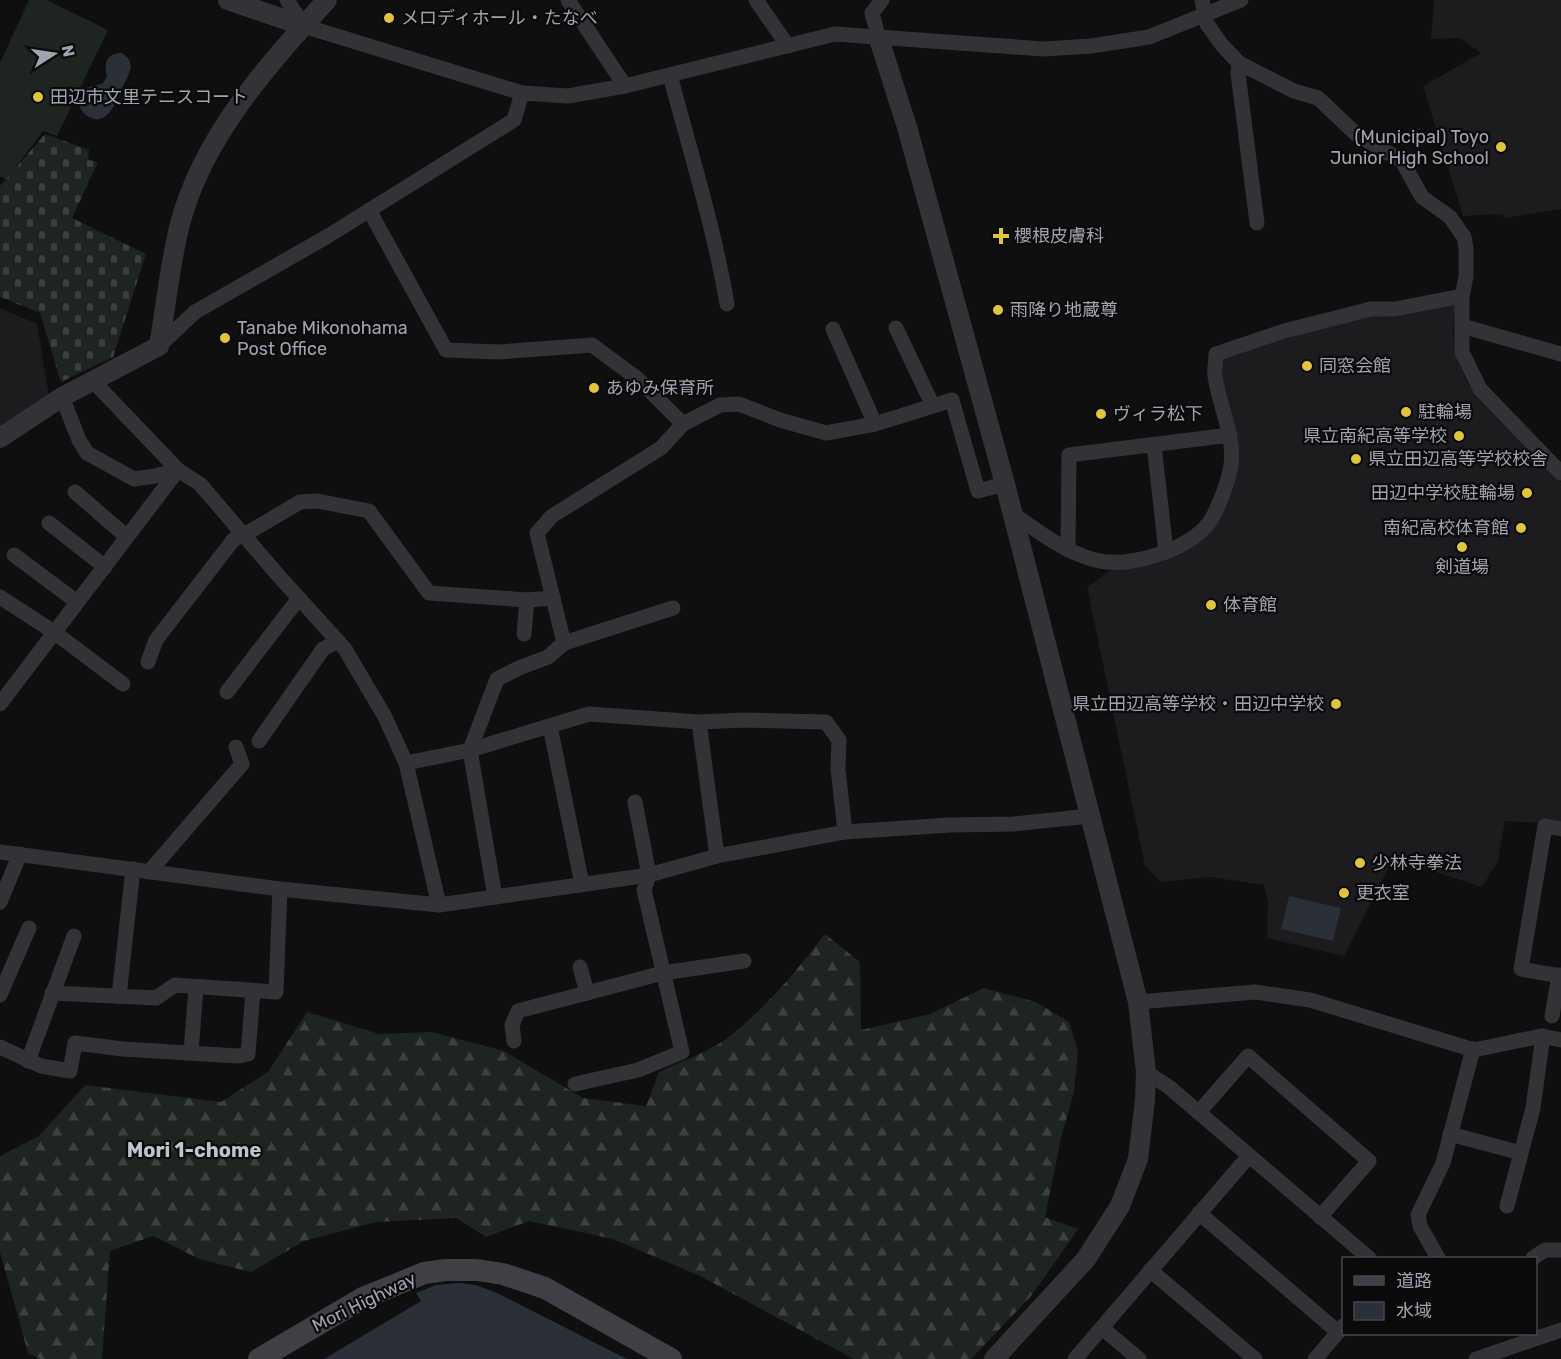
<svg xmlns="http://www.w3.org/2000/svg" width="1561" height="1359" viewBox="0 0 1561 1359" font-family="Rubik,'Noto Sans JP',sans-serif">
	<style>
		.built { fill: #1c1b1d }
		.grass { fill: #1e241f }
		.forest { fill: url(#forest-firs) }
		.cemetery { fill: url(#cemetery-stones) }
		.water { fill: #2a2f38 }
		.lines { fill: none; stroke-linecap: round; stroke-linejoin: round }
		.minor { stroke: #333337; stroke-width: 15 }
		.tertiary { stroke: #333337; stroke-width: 20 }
		.secondary { stroke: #3f3f45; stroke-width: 22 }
		.poi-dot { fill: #e1c437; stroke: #0a0a0b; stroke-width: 2 }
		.labels { text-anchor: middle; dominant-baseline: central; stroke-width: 4.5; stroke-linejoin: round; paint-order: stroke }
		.poi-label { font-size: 18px; fill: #a1a3b0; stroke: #0a0a0b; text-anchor: start }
		.street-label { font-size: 18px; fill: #a1a3b0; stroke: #0a0a0b }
		.neighbourhood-label { font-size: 20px; font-weight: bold; fill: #c2c3cd; stroke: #0a0a0b }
	</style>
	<defs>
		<pattern id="forest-firs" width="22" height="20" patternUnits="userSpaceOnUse" patternTransform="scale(1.5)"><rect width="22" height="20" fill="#1e241f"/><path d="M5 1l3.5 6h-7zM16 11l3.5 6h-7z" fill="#3c413d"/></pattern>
		<pattern id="cemetery-stones" width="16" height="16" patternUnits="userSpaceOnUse" patternTransform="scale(1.5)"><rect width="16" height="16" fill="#1e241f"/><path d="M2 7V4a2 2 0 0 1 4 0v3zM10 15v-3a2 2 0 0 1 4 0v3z" fill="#3c413d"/></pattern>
	</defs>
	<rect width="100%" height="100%" fill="#0f0f10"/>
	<g class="built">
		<path d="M1434 0H1561V209L1505 218 1502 214 1463 216 1423 86 1481 53 1460 38 1431 39Z"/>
		<path d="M1456 301 1453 330 1455 351 1466 380 1476 396 1561 482V824L1505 821 1498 861 1482 887 1393 858 1344 956 1267 938 1268 902 1264 885 1210 877 1161 882 1145 866 1087 587 1122 562 1163 553 1207 526 1231 465 1216 354 1375 314 1391 317Z"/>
		<path d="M0 308 37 324 49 396 0 427Z"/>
	</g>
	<path class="grass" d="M29 0H47L108 30 57 136 43 131 6 180 0 176V63Z"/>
	<path class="forest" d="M825 934 860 962 861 1030 930 1014 984 988 1036 1002 1069 1022 1078 1052 1074 1092 1061 1138 1045 1217 1078 1229 1032 1295 971 1359H854L700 1276 613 1239 529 1221 486 1237 456 1218 376 1222 304 1241 251 1272 199 1259 153 1236 110 1251 102 1359H40L28 1353 0 1252V1156L39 1136 85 1085 221 1102 268 1072 307 1012 379 1034 432 1032 504 1051 583 1098 646 1106 659 1072C680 1062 708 1052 726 1039 765 1009 796 972 825 934Z"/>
	<path class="cemetery" d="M45 134 89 150 88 160 98 162 72 218 146 254 113 357 61 382 40 313 0 297V186Z"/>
	<g class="water">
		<path d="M122 53 129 59 131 67C129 76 124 84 120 92 117 99 114 107 109 113 93 132 66 102 85 89 90 86 97 86 103 83L107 76C104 63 106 53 122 53Z"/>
		<path d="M1289 896 1341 908 1333 941 1281 929Z"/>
		<path d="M459 1283 476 1285 497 1293 627 1359H324L421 1301 416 1293 436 1285Z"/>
	</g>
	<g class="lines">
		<g class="minor">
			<path d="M287 0 304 26 522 93"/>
			<path d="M568 0 625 86"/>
			<path d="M756 0 788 46"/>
			<path d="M1202 0 1207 24 1222 45 1239 63 1294 91 1318 98 1356 134 1402 161 1422 197 1450 217 1464 237 1466 248V277L1462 296V352L1480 389 1561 473"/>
			<path d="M879 39 872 13 882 0"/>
			<path d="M1239 63 1238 73 1257 223"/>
			<path d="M670 75C690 151 714 227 727 304"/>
			<path d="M369 210 446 350 499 352 592 345 638 379 683 424"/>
			<path d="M1462 326 1561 354"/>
			<path d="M896 328 933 406"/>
			<path d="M833 329 875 424"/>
			<path d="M159 346 195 312 328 236 514 120 522 93 568 96 625 86 835 34 1044 49 1091 46 1149 37 1241 0"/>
			<path d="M92 380 178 470 200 484 277 574 345 649 385 717 406 763 439 905"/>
			<path d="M62 397 79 440 87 453 134 479 155 476 178 470"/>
			<path d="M1154 445 1166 552"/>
			<path d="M75 492 127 537"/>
			<path d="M1012 513C1039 532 1063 551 1095 560 1127 569 1186 551 1208 524 1217 513 1229 480 1231 465 1235 435 1219 406 1215 376 1214 369 1216 361 1216 354L1284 331 1371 309H1395L1462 296"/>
			<path d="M49 523 105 567"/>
			<path d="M1068 550 1069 455 1230 435"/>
			<path d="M14 555 77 602"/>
			<path d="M0 597 54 632 123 684"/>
			<path d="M524 634 527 600"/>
			<path d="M564 643 673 608"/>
			<path d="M148 662 156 640 234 539 244 535 300 502 317 501 369 511 429 593 527 600 553 598"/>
			<path d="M227 692 299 598"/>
			<path d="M0 704 178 470"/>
			<path d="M699 722 717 856"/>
			<path d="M550 726 582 884"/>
			<path d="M259 741 323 649 338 641"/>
			<path d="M406 763 470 750 589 714 699 722 745 720 826 722 839 740 838 769 845 832"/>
			<path d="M1561 829 1545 826 1521 969 1561 976"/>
			<path d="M0 852 280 889 439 905 649 875 717 856 845 832 950 825 1014 824 1090 816"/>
			<path d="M149 872 242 764 236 747"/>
			<path d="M495 897 470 750 497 679 519 668 548 657 564 643 537 533 552 516 661 448 683 424 720 405 739 404 780 420 826 433 875 424 952 400 978 491 1005 484"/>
			<path d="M0 902 20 854"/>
			<path d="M580 967 587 993"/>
			<path d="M52 993 156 998 175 985 276 992 280 889"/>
			<path d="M0 995 29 928"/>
			<path d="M119 996 133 869"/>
			<path d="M1138 1002 1255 992 1310 1000 1474 1050 1541 1036 1561 1040"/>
			<path d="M1552 1016 1559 975"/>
			<path d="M514 1041 512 1025 518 1011 663 973 744 961"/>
			<path d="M0 1047 41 1066 70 1071 75 1043 123 1049 238 1056 248 1054 253 991"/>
			<path d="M191 1052 196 987"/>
			<path d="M28 1061 74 936"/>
			<path d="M1146 1072 1169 1087 1369 1258"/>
			<path d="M575 1084 638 1070 682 1052 644 890 649 875 635 802"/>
			<path d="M1199 1112 1248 1056 1369 1161 1320 1217"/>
			<path d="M1450 1134 1521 1153"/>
			<path d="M1507 1206 1533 1108 1543 1036"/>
			<path d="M1199 1213 1338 1332"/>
			<path d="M1438 1258 1420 1226 1418 1215 1443 1163 1473 1049"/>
			<path d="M1533 1258 1545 1250H1561"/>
			<path d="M1150 1270 1255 1359"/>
			<path d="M1102 1328 1139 1359"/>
			<path d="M1075 1359 1248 1157"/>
			<path d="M1315 1359 1344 1325"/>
			<path d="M1476 1359 1561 1330"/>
		</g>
		<g class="tertiary">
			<path d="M228 0 304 26"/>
			<path d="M879 39 907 127 1005 484 1138 1002 1146 1072 1145 1100 1138 1159 1120 1206 1086 1259 994 1359"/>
			<path d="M0 438 62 397 159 346C166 306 170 263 180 224 203 136 268 65 327 0"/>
		</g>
		<path class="secondary" d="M259 1359 363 1298 424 1273 446 1270H477L503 1274 545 1288 671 1359"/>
	</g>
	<g class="poi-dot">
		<circle cx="389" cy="18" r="6"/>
		<circle cx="38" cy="97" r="6"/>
		<circle cx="1501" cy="147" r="6"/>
		<path d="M998 227h6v6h6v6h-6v6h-6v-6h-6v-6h6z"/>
		<circle cx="998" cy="310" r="6"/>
		<circle cx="225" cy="338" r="6"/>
		<circle cx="1307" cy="366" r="6"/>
		<circle cx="594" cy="388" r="6"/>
		<circle cx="1406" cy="412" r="6"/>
		<circle cx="1101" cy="414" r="6"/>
		<circle cx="1459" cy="436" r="6"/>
		<circle cx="1356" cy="459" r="6"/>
		<circle cx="1527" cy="493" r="6"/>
		<circle cx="1521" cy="528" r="6"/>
		<circle cx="1462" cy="547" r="6"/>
		<circle cx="1211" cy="605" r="6"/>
		<circle cx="1336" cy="704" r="6"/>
		<circle cx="1360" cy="863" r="6"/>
		<circle cx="1344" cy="893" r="6"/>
	</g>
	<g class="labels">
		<g class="poi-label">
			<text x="401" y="18">メロディホール・たなべ</text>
			<text x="50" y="97">田辺市文里テニスコート</text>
			<text x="1489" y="137" text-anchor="end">(Municipal) Toyo<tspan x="1489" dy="21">Junior High School</tspan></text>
			<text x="1014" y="236">櫻根皮膚科</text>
			<text x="1010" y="310">雨降り地蔵尊</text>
			<text x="237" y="328">Tanabe Mikonohama<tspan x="237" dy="21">Post Office</tspan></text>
			<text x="1319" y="366">同窓会館</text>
			<text x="606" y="388">あゆみ保育所</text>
			<text x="1418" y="412">駐輪場</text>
			<text x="1113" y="414">ヴィラ松下</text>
			<text x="1447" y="436" text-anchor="end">県立南紀高等学校</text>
			<text x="1368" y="459">県立田辺高等学校校舎</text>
			<text x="1515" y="493" text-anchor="end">田辺中学校駐輪場</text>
			<text x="1509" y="528" text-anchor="end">南紀高校体育館</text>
			<text x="1462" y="567" text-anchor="middle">剣道場</text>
			<text x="1223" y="605">体育館</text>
			<text x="1324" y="704" text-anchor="end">県立田辺高等学校・田辺中学校</text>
			<text x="1372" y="863">少林寺拳法</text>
			<text x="1356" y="893">更衣室</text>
		</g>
		<g class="street-label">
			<text transform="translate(364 1302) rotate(-26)">Mori Highway</text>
		</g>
		<g class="neighbourhood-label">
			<text x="194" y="1150">Mori 1-chome</text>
		</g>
	</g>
	<rect x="1342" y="1257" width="195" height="78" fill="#0a0a0b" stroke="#46474d" stroke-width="1.5"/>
	<rect x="1354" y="1276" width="30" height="9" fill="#3f3f45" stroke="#46474d" stroke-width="1.5"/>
	<text x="1396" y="1287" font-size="18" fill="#a1a3b0">道路</text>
	<rect x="1354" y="1302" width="30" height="18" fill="#2a2f38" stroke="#46474d" stroke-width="1.5"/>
	<text x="1396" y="1317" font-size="18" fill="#a1a3b0">水域</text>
	<g transform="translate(54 54) rotate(78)" stroke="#0a0a0b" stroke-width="4.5" paint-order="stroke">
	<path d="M0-4.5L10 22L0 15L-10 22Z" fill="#a1a3b0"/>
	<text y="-9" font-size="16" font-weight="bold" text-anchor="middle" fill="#a1a3b0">N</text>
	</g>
</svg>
